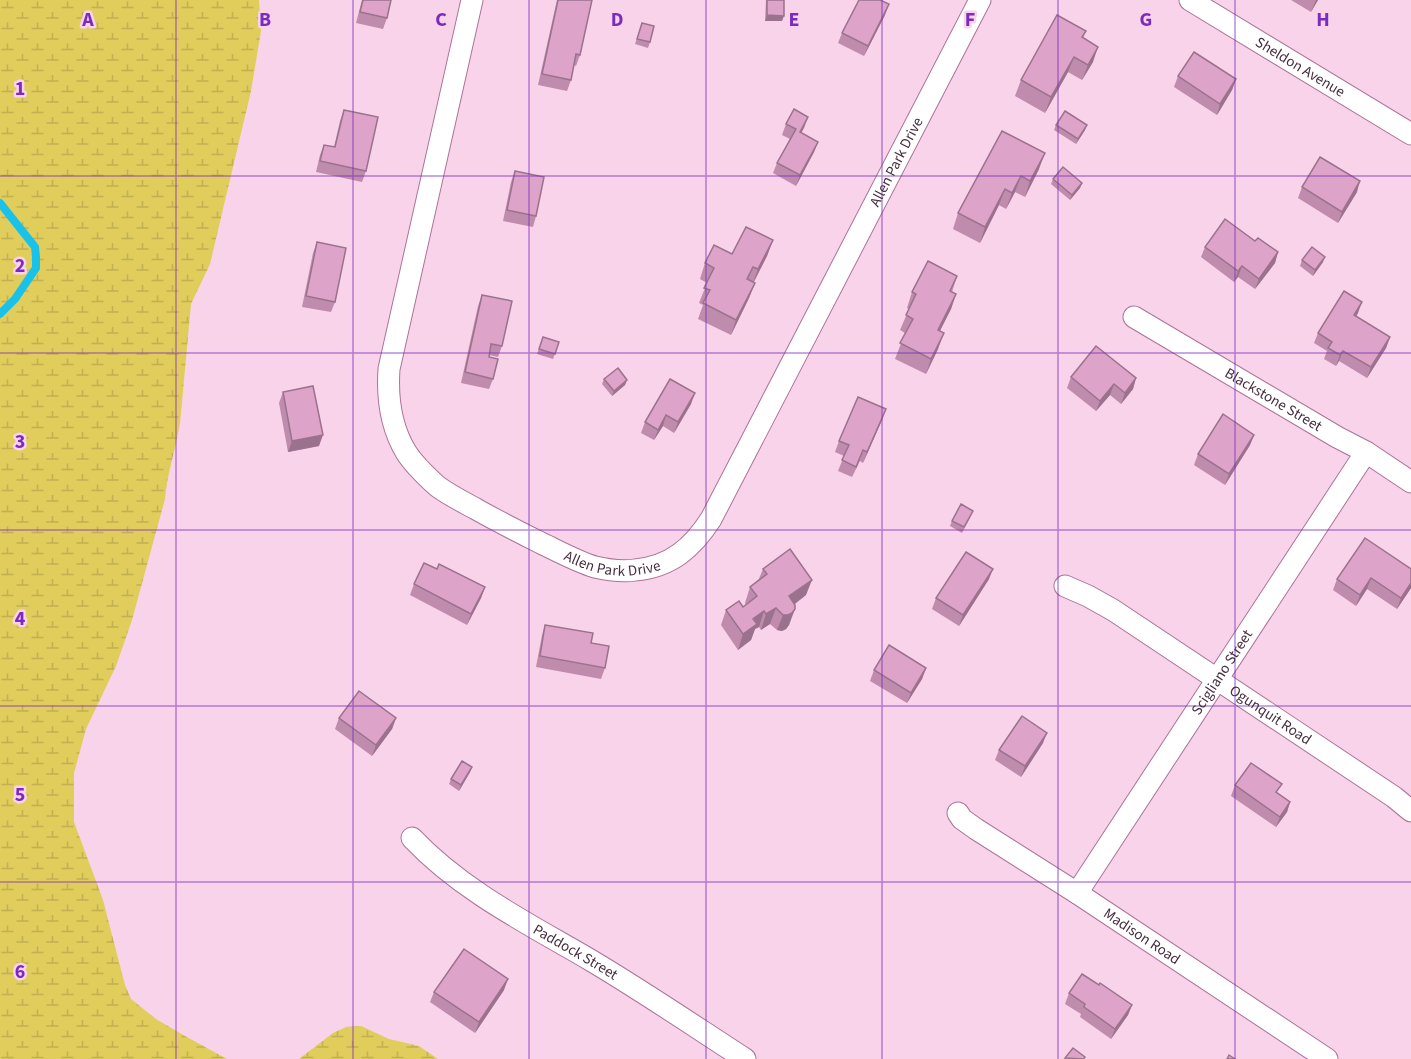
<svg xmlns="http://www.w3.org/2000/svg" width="1411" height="1059" viewBox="0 0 1411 1059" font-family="'Source Sans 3',sans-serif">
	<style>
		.wetland { fill: url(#wetland-marsh) }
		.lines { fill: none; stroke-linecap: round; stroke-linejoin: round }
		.stream { stroke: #1ac1e8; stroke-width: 8 }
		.street-casing { stroke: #ab7498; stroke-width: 23 }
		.street { stroke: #fff; stroke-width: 21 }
		.wall { fill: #bf8cad }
		.shaded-wall { fill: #9b728d }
		.building { fill: #dea3c9; stroke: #9b728d; stroke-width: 1.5 }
		.grid { fill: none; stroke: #7b2cbf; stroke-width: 1.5; stroke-opacity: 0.55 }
		.labels { text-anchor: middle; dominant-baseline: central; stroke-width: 5; stroke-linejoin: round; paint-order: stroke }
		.street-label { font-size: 15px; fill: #462e3e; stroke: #f8d3ea }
		.grid-label { font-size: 20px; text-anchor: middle; font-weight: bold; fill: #7b2cbf; stroke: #f8d3ea; stroke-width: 5; stroke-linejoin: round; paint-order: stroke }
	</style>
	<defs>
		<pattern id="wetland-marsh" width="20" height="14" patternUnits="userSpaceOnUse" patternTransform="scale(1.5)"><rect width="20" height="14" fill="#e0cd5c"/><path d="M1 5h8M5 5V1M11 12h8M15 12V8" fill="none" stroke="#c2b051"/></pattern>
	</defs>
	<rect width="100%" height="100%" fill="#f8d3ea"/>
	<g class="wetland">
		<path d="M0 0H259L261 31 251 91 210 264 191 304 180 423C176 449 167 473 165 499L132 620 116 666 86 729 74 773V822L103 900 125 985 131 999 156 1019 185 1036 227 1059H0Z"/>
		<path d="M361 1026 389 1039 419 1046 438 1059H299L333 1033 346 1027Z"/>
	</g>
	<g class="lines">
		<path class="stream" d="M0 203 35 247 36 257V268L15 299 0 314"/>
		<g class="street-casing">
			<g id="street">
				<path id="s1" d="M472 0 389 369C387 398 391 427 406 452 414 465 426 476 437 486 449 495 463 502 476 509 497 521 519 532 541 543 558 551 576 561 595 567 608 570 622 572 635 570 671 567 693 547 711 519L980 0"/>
				<path id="s2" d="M1190 0 1411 134"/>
				<path id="s3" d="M1134 317 1337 437 1366 452 1411 482"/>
				<path id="s4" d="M1065 586 1088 596 1113 610 1394 797 1411 811"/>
				<path id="s5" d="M958 813 962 819 976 829 1077 893 1327 1059"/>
				<path id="s6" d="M412 838C462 891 529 924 592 961 644 992 694 1026 745 1059"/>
				<path id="s7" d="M1077 893 1366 452"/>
			</g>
		</g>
		<use href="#street" class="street"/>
	</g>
	<g class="wall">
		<path d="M362 0H391L387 18 383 29 356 23Z"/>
		<path d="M557 0H592L580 55 576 66 574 65 571 80 567 91 538 85Z"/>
		<path d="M766 0H784L782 21H765Z"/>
		<path d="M1291 0H1318L1311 12Z"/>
		<path d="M885 15 864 56 838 43 842 33Z"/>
		<path d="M642 23 650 42 648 48 635 44Z"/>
		<path d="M1086 31 1083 38 1093 62 1082 80 1068 72 1045 113 1015 96 1021 80Z"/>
		<path d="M1178 76 1236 79 1232 90 1217 115 1174 87Z"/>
		<path d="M344 110 366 171 362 182 316 172 320 155 324 145 334 147 340 121Z"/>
		<path d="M808 117 801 133 818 142 814 152 796 186 773 173 777 163 790 139 782 135 786 124Z"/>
		<path d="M1056 125 1085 130 1076 144 1054 130Z"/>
		<path d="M1002 131 1039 169 1025 197 1015 192 1006 209 999 205 980 243 953 229 958 213Z"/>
		<path d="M515 171 536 216 533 227 503 221 511 182Z"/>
		<path d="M1053 179 1082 183 1080 188 1070 200 1051 184Z"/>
		<path d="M1302 187 1357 192 1338 223 1298 198Z"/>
		<path d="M773 240 767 256 754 282 755 283 749 298 731 335 698 319 703 305 699 303 707 283 700 279 705 263Z"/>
		<path d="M1255 241 1278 252 1275 263 1255 289 1238 277 1234 282 1201 257 1205 247Z"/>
		<path d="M317 242 335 302 331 312 302 307 313 253Z"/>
		<path d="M1302 260 1323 262 1313 276 1300 266Z"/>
		<path d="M957 276 952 292 956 294 951 309 940 331 938 349 926 374 895 359 905 333 900 330 909 309 907 308 912 292Z"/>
		<path d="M482 295 502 346 498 357 489 355V357L493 379 489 389 461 383 478 306Z"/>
		<path d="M1358 313 1356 317 1390 337 1386 348 1367 378 1339 361 1336 366 1324 359 1327 351 1314 343 1318 333Z"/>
		<path d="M543 337 559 342 553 359 537 354Z"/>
		<path d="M1071 377 1136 378 1133 389 1121 404 1110 395 1096 411 1067 388Z"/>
		<path d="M604 379 627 380 625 385 612 396 602 384Z"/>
		<path d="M283 392 319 446 288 452 279 403Z"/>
		<path d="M691 404 674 433 663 426 654 440 641 433 645 422Z"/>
		<path d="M882 420 863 463 860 461 852 477 838 471 844 456 835 452 839 441Z"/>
		<path d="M1254 435 1250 445 1225 485 1194 465 1198 454Z"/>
		<path d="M971 516 962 533 950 526 952 521Z"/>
		<path d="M437 569 485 587 481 598 467 625 410 595 414 584Z"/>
		<path d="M763 569 806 595 795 604 789 625 786 629 782 631 777 630 770 624 761 630 759 627 755 629 751 640 738 650 721 625 726 610 743 607 746 605 745 603 750 587 758 581Z"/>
		<path d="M1411 569V588L1397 609 1367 589 1356 606 1333 590 1337 579Z"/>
		<path d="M989 579 959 626 932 609 936 598Z"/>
		<path d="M545 625 605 668 601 679 536 667 542 635Z"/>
		<path d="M926 668 922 679 907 703 870 681 874 670Z"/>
		<path d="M339 718H396L392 729 372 756 335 729Z"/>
		<path d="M1043 743 1021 777 995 760 999 750Z"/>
		<path d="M472 767 470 772 459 791 449 784 451 779Z"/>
		<path d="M1235 785 1278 793 1290 802 1287 812 1276 827 1231 796Z"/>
		<path d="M1099 985 1132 1005 1128 1015 1111 1039 1080 1017 1081 1014 1065 1004 1069 993Z"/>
		<path d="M504 990 475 1033 430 1002 434 992Z"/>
	</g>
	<g class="shaded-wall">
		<path d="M1316 0H1318L1311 12Z"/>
		<path d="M889 4 885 15 864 56 868 46Z"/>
		<path d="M767 15 784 16 782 21H765Z"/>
		<path d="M1098 47 1093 62 1082 80 1088 65Z"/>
		<path d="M1074 57 1068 72 1045 113 1051 97Z"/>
		<path d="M1236 79 1232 90 1217 115 1220 104Z"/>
		<path d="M808 117 804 128 796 142 800 132Z"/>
		<path d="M1087 125 1085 130 1076 144 1078 139Z"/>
		<path d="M818 142 814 152 796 186 800 175Z"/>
		<path d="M1045 153 1039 169 1025 197 1030 181Z"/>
		<path d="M1021 176 1015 192 1006 209 1012 193Z"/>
		<path d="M1360 181 1357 192 1338 223 1342 212Z"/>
		<path d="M1082 183 1080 188 1070 200 1072 195Z"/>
		<path d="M1005 189 999 205 980 243 985 227Z"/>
		<path d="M773 240 767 256 752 285 758 269Z"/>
		<path d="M1278 252 1275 263 1255 289 1259 279Z"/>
		<path d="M1325 257 1323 262 1313 276 1315 270Z"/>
		<path d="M1242 266 1238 277 1234 282 1238 271Z"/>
		<path d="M755 283 749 298 731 335 736 320Z"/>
		<path d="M956 294 951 309 932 346 938 330Z"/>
		<path d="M1362 302 1358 313 1350 326 1354 315Z"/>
		<path d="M944 333 938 349 926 374 931 359Z"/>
		<path d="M1390 337 1386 348 1367 378 1371 367Z"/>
		<path d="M1343 351 1339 361 1336 366 1340 355Z"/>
		<path d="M1136 378 1133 389 1121 404 1125 393Z"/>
		<path d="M627 380 625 385 612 396 614 391Z"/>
		<path d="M1114 384 1110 395 1096 411 1100 401Z"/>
		<path d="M695 393 691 404 674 433 678 422Z"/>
		<path d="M886 409 882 420 863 463 867 452Z"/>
		<path d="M666 415 663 426 654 440 658 430Z"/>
		<path d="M323 435 319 446 288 452 292 441Z"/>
		<path d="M1254 435 1250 445 1225 485 1229 474Z"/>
		<path d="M993 569 989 579 959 626 963 615Z"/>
		<path d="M1371 578 1367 589 1356 606 1360 595Z"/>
		<path d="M812 580 806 595 784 612 789 596Z"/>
		<path d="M1411 583V588L1397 609 1401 598Z"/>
		<path d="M485 587 481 598 467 625 471 614Z"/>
		<path d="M776 608 770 624 761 630 766 614Z"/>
		<path d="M795 609 789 625 786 629 782 631 777 630 783 615Z"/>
		<path d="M764 611 759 627 755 629 751 640 738 650 743 634 753 619Z"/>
		<path d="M926 668 922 679 907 703 911 693Z"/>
		<path d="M396 718 392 729 372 756 376 745Z"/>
		<path d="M1047 733 1043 743 1021 777 1025 766Z"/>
		<path d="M472 767 470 772 459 791 461 785Z"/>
		<path d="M1290 802 1287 812 1276 827 1280 817Z"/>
		<path d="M508 979 504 990 475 1033 479 1022Z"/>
		<path d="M1132 1005 1128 1015 1111 1039 1115 1029Z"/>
	</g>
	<g class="building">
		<path d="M363 0H391L387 18 360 12Z"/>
		<path d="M558 0H592L580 55 576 54 571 80 542 74Z"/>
		<path d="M767 0H784V16L767 15Z"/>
		<path d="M859 0H880L889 4 868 46 842 33Z"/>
		<path d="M1057 15 1086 31 1082 37 1098 47 1088 65 1074 57 1051 97 1021 80Z"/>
		<path d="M642 23 654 26 650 42 637 39Z"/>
		<path d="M1194 52 1236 79 1220 104 1178 76Z"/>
		<path d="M794 109 808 117 800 132 818 142 800 175 777 163 796 129 786 124Z"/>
		<path d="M344 110 378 117 366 171 320 161 324 145 335 147Z"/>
		<path d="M1065 111 1087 125 1078 139 1056 125Z"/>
		<path d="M1002 131 1045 153 1030 181 1021 176 1012 193 1005 189 985 227 958 213Z"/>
		<path d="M1320 157 1360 181 1342 212 1302 187Z"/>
		<path d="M1063 167 1082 183 1072 195 1053 179Z"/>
		<path d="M515 171 544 177 536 216 507 210Z"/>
		<path d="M1225 219 1255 241 1258 238 1278 252 1259 279 1242 266 1238 271 1205 247Z"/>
		<path d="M746 227 773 240 758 269 753 267 747 279 755 283 736 320 703 303 710 290 704 288 714 268 705 263 714 245 732 254Z"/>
		<path d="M317 242 346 248 335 302 306 296Z"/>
		<path d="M1312 247 1325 257 1315 270 1302 260Z"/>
		<path d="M928 261 957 276 950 291 956 294 938 330 944 333 931 359 900 343 913 319 906 315 916 294 912 292Z"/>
		<path d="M1344 291 1362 302 1354 315 1390 337 1371 367 1343 351 1340 355 1328 348 1332 342 1318 333Z"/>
		<path d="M482 295 512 301 502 346 491 344 489 357 498 359 493 379 465 372Z"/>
		<path d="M543 337 559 342 555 354 539 349Z"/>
		<path d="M1096 346 1136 378 1125 393 1114 384 1100 401 1071 377Z"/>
		<path d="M618 368 627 380 614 391 604 379Z"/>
		<path d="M670 379 695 393 678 422 666 415 658 430 645 422Z"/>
		<path d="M313 386 323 435 292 441 283 392Z"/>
		<path d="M858 397 886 409 867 452 863 450 856 467 842 460 849 445 839 441Z"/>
		<path d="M1223 414 1254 435 1229 474 1198 454Z"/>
		<path d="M961 504 973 511 964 527 952 521Z"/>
		<path d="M1365 538 1411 569V583L1401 598 1371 578 1360 595 1337 579Z"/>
		<path d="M790 549 812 580 789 596 795 605V609L792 613 788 615H783L776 608 766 614 764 611 753 619 757 624 743 634 726 610 739 601 743 607 757 596 750 587 767 574 763 569Z"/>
		<path d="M966 552 993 569 963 615 936 598Z"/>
		<path d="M424 563 437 569 439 564 485 587 471 614 414 584Z"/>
		<path d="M545 625 593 633 591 643 609 646 605 668 540 656Z"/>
		<path d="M889 645 926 668 911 693 874 670Z"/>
		<path d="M359 691 396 718 376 745 339 718Z"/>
		<path d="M1022 716 1047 733 1025 766 999 750Z"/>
		<path d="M462 761 472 767 461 785 451 779Z"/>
		<path d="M1251 763 1282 784 1276 792 1290 802 1280 817 1235 785Z"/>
		<path d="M464 949 508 979 479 1022 434 992Z"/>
		<path d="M1082 974 1099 985 1100 983 1132 1005 1115 1029 1084 1007 1085 1004 1069 993Z"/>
		<path d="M1073 1048 1085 1057 1084 1059 1065 1058Z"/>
		<path d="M1229 1055 1235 1059H1227Z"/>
	</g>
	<path class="grid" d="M176 0V1059M353 0V1059M529 0V1059M706 0V1059M882 0V1059M1058 0V1059M1235 0V1059M0 176H1411M0 353H1411M0 530H1411M0 706H1411M0 882H1411"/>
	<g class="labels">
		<g class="street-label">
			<text stroke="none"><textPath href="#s2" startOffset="129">Sheldon Avenue</textPath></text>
			<text stroke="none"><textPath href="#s1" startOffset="1226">Allen Park Drive</textPath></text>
			<text stroke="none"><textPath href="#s3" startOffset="162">Blackstone Street</textPath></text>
			<text stroke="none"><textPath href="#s1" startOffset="705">Allen Park Drive</textPath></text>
			<text stroke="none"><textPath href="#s7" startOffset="264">Scigliano Street</textPath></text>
			<text stroke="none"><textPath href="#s4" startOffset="243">Ogunquit Road</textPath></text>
			<text stroke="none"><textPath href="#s5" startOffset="222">Madison Road</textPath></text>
			<text stroke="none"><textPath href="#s6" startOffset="200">Paddock Street</textPath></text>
		</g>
	</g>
	<g class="grid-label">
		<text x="88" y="26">A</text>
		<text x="265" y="26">B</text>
		<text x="441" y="26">C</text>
		<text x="617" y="26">D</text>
		<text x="794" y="26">E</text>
		<text x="970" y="26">F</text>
		<text x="1146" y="26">G</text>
		<text x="1323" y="26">H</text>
		<text x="20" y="95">1</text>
		<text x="20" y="272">2</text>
		<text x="20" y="448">3</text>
		<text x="20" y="625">4</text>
		<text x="20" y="801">5</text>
		<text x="20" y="978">6</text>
	</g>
</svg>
